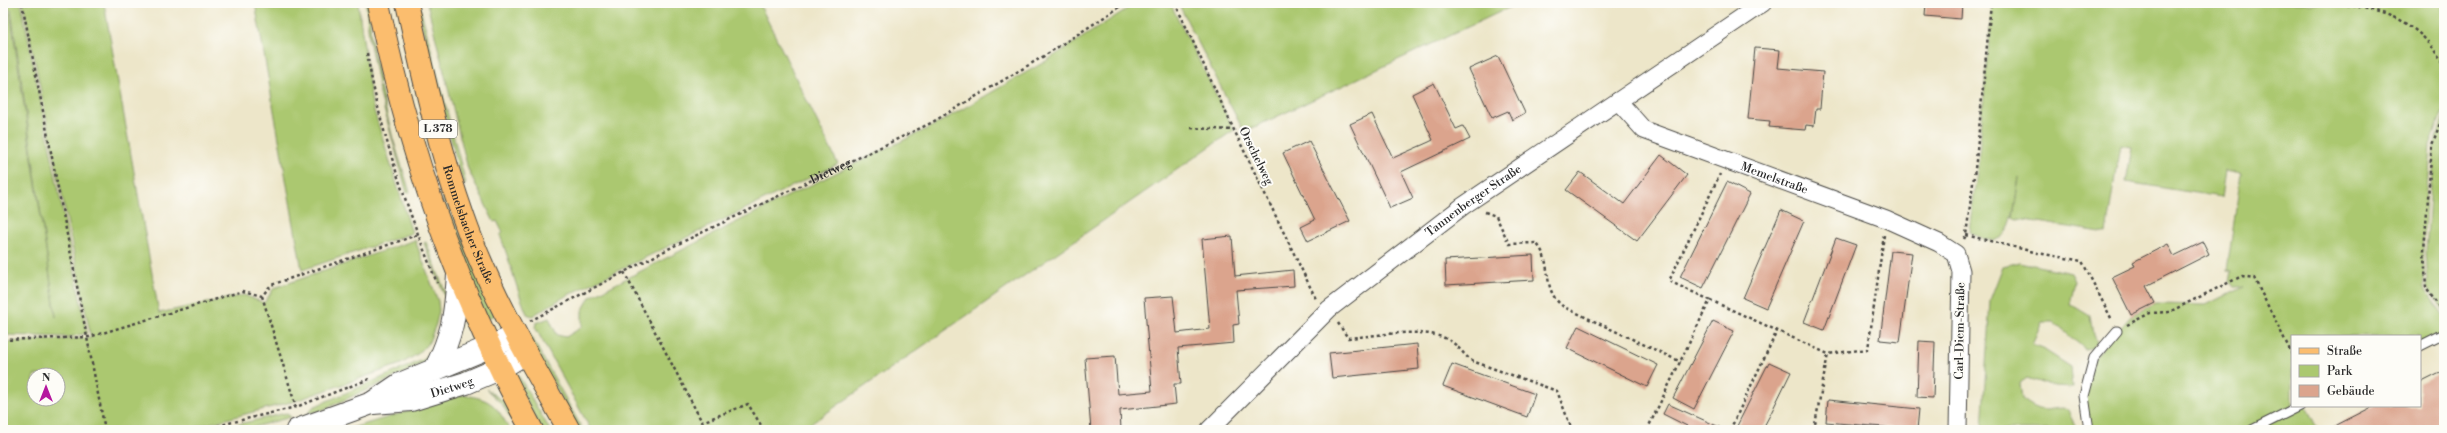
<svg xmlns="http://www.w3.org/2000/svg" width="2447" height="433" viewBox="0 0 2447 433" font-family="'Libre Bodoni',serif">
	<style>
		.green { fill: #abc86f; stroke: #6b7a4d; fill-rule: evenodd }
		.building { fill: #dba48d }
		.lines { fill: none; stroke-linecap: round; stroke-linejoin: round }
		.service-casing { stroke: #484743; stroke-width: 11 }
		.minor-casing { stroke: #484743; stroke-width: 19 }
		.tertiary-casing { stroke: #484743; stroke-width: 24 }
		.primary-casing { stroke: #484743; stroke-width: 24 }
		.path { stroke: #484743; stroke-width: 2.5; stroke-dasharray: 3 3; stroke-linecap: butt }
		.service { stroke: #fff; stroke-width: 9 }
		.minor { stroke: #fff; stroke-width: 17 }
		.tertiary { stroke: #fff; stroke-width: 22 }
		.primary { stroke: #fbbd6e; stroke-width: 22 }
		.labels { text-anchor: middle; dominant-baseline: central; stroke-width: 4; stroke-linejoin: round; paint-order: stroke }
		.shield { fill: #fdfcf7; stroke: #6a6a68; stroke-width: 1 }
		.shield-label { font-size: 11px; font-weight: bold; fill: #2b2b2b }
		.street-label { font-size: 12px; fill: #2b2b2b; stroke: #fdfcf7 }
	</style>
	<rect width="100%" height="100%" fill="#fdfcf7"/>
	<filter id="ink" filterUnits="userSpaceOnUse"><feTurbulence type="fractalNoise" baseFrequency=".025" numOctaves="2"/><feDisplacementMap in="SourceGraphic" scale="8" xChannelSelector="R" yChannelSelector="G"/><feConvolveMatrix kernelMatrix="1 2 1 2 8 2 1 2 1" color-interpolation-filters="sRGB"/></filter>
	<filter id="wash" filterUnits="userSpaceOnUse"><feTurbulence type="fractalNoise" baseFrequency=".012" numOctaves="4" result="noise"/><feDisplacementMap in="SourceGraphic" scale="16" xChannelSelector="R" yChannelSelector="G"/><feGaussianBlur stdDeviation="0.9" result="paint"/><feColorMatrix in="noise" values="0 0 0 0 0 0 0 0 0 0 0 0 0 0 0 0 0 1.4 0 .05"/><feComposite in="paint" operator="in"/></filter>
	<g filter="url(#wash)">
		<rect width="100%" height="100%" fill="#ede6c9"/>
		<g class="green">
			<path d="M3 3H21L87 333 70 337 3 335V13L10 12 56 317 11 10 3 11Z"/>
			<path d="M23 3H104L159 313 244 295 264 303 274 288 415 240 438 301 439 311 436 324 429 342 419 353 401 364 295 401 185 430H3V342L91 338ZM34 375H58V399H34Z"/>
			<path d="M255 3H358L372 104 412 233 302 270Z"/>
			<path d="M366 3H369L371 39 380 83 378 84 369 39Z"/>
			<path d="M416 3H419L466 184 464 185 459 171Z"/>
			<path d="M427 3H759L838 164 566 296 532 316 527 314C516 288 510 261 500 235L503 233 497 221 494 222 468 169Z"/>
			<path d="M1136 3H1170L1234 130 802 430H591L535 327 536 323 549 318 557 335 566 337 582 327V311L590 297 786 197 933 126 1046 61Z"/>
			<path d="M1178 3H1519L1244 132Z"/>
			<path d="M1992 3H2444V109L2430 145 2423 250 2425 288 2444 316V333L2420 345V336H2292V406L2250 430H2090L2085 397 2094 358 2131 316 2156 304 2206 305 2244 286H2234L2229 282 2231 271 2227 270 2241 174 2225 171 2221 197 2126 182 2132 147 2120 145 2106 233 2013 218 2019 178C2015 194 2015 239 1993 240 1985 241 1976 235 1969 232L1978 164Z"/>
			<path d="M380 86 393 139 410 192 407 193 378 87Z"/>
			<path d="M2444 117V311L2428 287 2426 251 2434 145Z"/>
			<path d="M438 189 456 223 495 315 486 319Z"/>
			<path d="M426 242 447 297V310L445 297 424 243Z"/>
			<path d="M2019 262 2071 273 2075 281 2070 304 2090 316 2093 335 2096 342 2092 348 2085 349 2053 322H2042L2032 345 2043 349 2071 367 2073 388 2054 387 2027 378 2020 383 2022 399C2029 404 2037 410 2046 410 2055 409 2059 407 2068 409L2076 429 2074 430H1982L1990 300 2003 266Z"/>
			<path d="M527 329 583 430H579L525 331Z"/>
			<path d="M436 346H438L426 361 406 372 320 411 308 413 313 407 425 359Z"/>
			<path d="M515 370 517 373 550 430H541L512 371Z"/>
			<path d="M486 389 505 402 521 430H518L502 404Z"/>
			<path d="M463 395C492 399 496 405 510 430H345Z"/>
			<path d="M2303 406H2306L2318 430H2255Z"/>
			<path d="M286 413 291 417 243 430H214Z"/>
		</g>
		<g id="blocks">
			<g class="building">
				<path d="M1926 3H1962L1961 19 1925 16Z"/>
				<path d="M1755 48 1780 50 1778 68 1823 72 1820 109H1816L1814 126 1806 125 1805 130 1769 127 1770 121 1748 119Z"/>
				<path d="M1498 56 1525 113 1512 120 1508 111 1492 118 1469 69Z"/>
				<path d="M1434 83 1456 129 1463 126 1470 139 1401 172 1413 198 1390 208 1350 124 1372 114 1393 158 1429 142 1433 140 1412 94Z"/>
				<path d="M1309 141 1350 221 1308 241 1301 227 1315 220 1283 153Z"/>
				<path d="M1661 155 1687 175 1637 241 1566 190 1580 172 1624 204Z"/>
				<path d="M1727 182 1750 194 1703 288 1680 277Z"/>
				<path d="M1781 210 1804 221 1766 308 1743 298Z"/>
				<path d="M1232 236 1235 276 1293 270 1294 286 1236 290 1239 324 1233 325 1234 343 1178 348 1181 384H1174L1176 404 1120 410 1121 430H1091L1085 358 1115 356 1118 394 1152 391 1144 298 1173 296 1177 333 1210 329 1202 239Z"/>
				<path d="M1836 238 1856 245 1824 330 1804 322Z"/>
				<path d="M2203 242 2209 254 2146 286 2155 303 2131 315 2112 277 2135 266 2133 262 2168 244 2174 256Z"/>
				<path d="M1891 251 1912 253 1900 342 1880 340Z"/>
				<path d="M1533 255 1534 280 1446 285 1445 260Z"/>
				<path d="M1713 321 1734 331 1694 409 1673 398Z"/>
				<path d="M1578 326 1658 365 1647 387 1567 348Z"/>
				<path d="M1919 341 1935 342 1933 398 1917 397Z"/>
				<path d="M1417 344 1419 369 1332 378 1329 353Z"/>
				<path d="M1769 362 1791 372 1770 415 1762 430H1735Z"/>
				<path d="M1452 364 1535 394 1527 417 1443 386Z"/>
				<path d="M2444 371V430H2327L2374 406H2420V383Z"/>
				<path d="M1828 400 1919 409 1917 430 1826 422Z"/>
				<path d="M1668 404 1726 430H1695L1663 414Z"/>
			</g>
		</g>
	</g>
	<g filter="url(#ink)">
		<use href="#blocks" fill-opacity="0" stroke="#484743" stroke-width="1"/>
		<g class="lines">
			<g class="service-casing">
				<g id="service">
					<path d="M2420 346 2444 334"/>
					<path d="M2089 430 2084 396 2094 358 2117 331"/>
					<path d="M2252 430 2300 406"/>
				</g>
			</g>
			<g class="minor-casing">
				<g id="minor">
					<path id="s2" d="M1618 101 1644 130 1886 219 1939 243 1956 254 1961 271 1958 430"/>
					<path id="s3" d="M1209 430 1329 309 1463 206 1763 3"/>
				</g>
			</g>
			<g class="tertiary-casing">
				<g id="tertiary">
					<path d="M435 370C453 333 455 316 458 275"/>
					<path id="s4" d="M373 403 411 400 466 383 499 369 526 353"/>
					<path d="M297 430 372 403 400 384 516 336"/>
				</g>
			</g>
			<g class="primary-casing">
				<g id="primary">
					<path d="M378 3C408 152 459 296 532 430"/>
					<path id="s5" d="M407 3C423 75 439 149 464 219 490 293 531 362 569 430"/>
				</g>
			</g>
			<g class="path">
				<path d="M22 3 105 430"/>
				<path d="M1175 3 1234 130 1316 299"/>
				<path d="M2335 3C2368 8 2402 14 2426 40 2433 47 2438 57 2444 65"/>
				<path d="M367 53C380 133 407 208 437 283"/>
				<path d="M2444 113 2432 145 2424 250 2426 288 2444 314"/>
				<path d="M1191 128 1234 130"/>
				<path d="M1485 212 1496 216 1509 244 1536 243C1555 263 1539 289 1564 307L1681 362"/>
				<path d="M1966 235 2038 253 2082 261 2112 320"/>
				<path d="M1964 239 1966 235 1976 161 1991 3"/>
				<path d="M624 272 702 422 748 404 764 430"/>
				<path d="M262 296 296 407"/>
				<path d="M1710 300 1828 354 1868 349 1884 235"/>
				<path id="s1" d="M530 321 676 245 931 123 1044 56 1126 3"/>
				<path d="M1338 323 1348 338C1378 336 1427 325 1452 342 1458 346 1464 355 1472 361L1557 391 1572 430"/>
				<path d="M2127 325 2150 313 2169 312 2242 276 2254 278 2292 354"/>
				<path d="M3 340 89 337 243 291 262 296 271 285 417 235"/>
				<path d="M200 430 296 407 372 378"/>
				<path d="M1647 430 1710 300 1669 281 1720 174"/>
				<path d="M1730 430 1777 331"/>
				<path d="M1814 430 1828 354"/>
			</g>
			<use href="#service" class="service"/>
			<use href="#minor" class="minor"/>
			<use href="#tertiary" class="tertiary"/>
			<use href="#primary" class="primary"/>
		</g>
	</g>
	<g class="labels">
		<rect class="shield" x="419" y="120" width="38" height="18" rx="3"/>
		<g class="shield-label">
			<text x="438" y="129">L 378</text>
		</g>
		<g class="street-label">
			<text transform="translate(1256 156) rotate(64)">Orschelweg</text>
			<text stroke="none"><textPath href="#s1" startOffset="336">Dietweg</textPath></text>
			<text stroke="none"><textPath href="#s2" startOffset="178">Memelstraße</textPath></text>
			<text stroke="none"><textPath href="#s3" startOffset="351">Tannenberger Straße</textPath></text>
			<text stroke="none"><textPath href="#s5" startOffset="230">Rommelsbacher Straße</textPath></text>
			<text transform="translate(1960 331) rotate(-89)">Carl-Diem-Straße</text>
			<text stroke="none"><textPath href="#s4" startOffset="81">Dietweg</textPath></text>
		</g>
	</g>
	<rect width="2447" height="433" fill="none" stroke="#fdfcf7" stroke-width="16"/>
	<rect x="2291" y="335" width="130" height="72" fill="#fdfcf7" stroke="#a9a8a5"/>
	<rect x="2299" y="348" width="20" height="6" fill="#fbbd6e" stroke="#a9a8a5"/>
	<text x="2327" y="355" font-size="12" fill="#2b2b2b">Straße</text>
	<rect x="2299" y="365" width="20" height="12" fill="#abc86f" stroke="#a9a8a5"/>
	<text x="2327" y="375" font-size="12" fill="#2b2b2b">Park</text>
	<rect x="2299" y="385" width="20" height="12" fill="#dba48d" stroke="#a9a8a5"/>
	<text x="2327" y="395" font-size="12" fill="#2b2b2b">Gebäude</text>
	<g transform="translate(46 387)"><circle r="19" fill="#fdfcf7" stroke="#a9a8a5"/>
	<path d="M0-3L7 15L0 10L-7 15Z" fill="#b5179e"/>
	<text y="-6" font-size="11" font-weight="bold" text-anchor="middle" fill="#2b2b2b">N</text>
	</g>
</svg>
